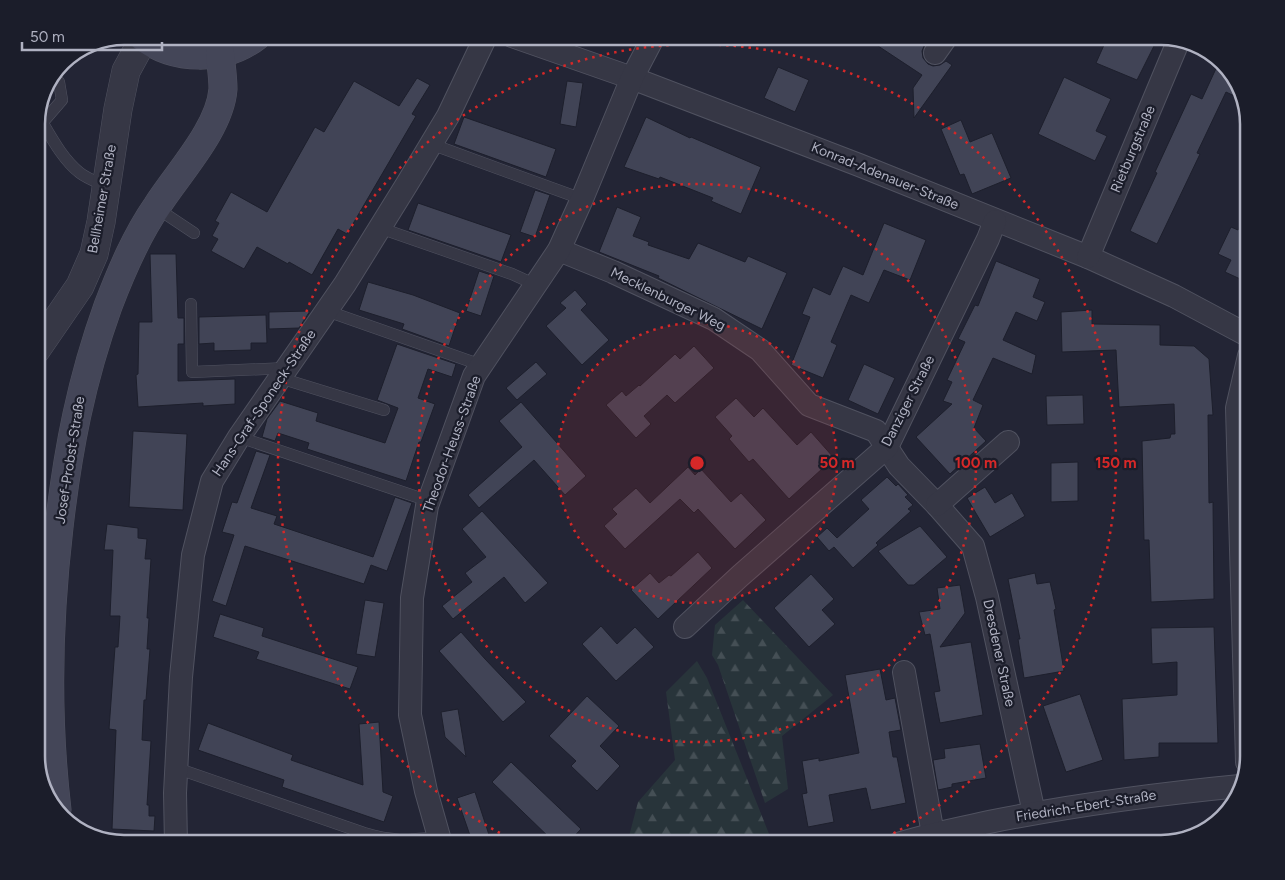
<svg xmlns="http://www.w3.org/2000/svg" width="1285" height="880" viewBox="0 0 1285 880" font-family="Figtree,sans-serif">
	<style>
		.forest { fill: url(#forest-firs) }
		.building { fill: #414456; stroke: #1d1f2c }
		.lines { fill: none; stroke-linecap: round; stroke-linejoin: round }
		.service-casing { stroke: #505260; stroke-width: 12 }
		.minor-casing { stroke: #505260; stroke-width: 24 }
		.tertiary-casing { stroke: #505260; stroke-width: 29 }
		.secondary-casing { stroke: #505260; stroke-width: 29 }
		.service { stroke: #363745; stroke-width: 11 }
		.minor { stroke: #363745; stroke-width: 22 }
		.tertiary { stroke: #363745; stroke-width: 28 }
		.secondary { stroke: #444658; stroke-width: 28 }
		.ring { fill: none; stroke: #d62828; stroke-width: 2.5; stroke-dasharray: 2.5 5 }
		.labels { text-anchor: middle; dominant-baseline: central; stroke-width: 4.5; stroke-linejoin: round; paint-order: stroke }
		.street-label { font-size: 14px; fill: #b0b2c2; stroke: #1b1d2a }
		.rim { fill: none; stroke: #b0b2c2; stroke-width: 2.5 }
		.centre { fill: #d62828; stroke: #1b1d2a; stroke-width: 2.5 }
		.ring-label { font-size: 15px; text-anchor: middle; font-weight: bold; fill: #d62828; stroke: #1b1d2a; stroke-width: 4.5; stroke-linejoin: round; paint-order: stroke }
	</style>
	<defs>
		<pattern id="forest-firs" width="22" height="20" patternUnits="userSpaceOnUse" patternTransform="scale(1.25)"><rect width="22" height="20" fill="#28343a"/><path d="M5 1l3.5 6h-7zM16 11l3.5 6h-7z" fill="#454f55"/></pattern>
	</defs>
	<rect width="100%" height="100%" fill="#232535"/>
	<g class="forest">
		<path d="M743 600 833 695 782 736 788 789 765 803 718 665 712 655 715 625Z"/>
		<path d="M697 661 707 678 773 844H627L638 802 675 760 666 692Z"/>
	</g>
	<g class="building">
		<path d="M863 36H911L924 46 922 51 923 58 928 64 933 66 940 65 946 61 952 65 914 118 913 88 922 75Z"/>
		<path d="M1108 36H1159L1137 80 1096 63Z"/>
		<path d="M1219 62 1240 85 1243 100 1226 92 1197 153 1200 154 1157 244 1130 231 1157 173 1155 172 1191 94 1202 99Z"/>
		<path d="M778 67 809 80 795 112 764 98Z"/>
		<path d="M1064 77 1111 99 1096 131 1107 136 1095 161 1038 134Z"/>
		<path d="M417 78 430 85 412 114 416 116 347 234 338 229 312 275 289 262 288 264 257 247 244 269 211 251 218 239 212 236 219 223 215 221 231 192 267 212 315 127 324 132 354 81 399 106Z"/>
		<path d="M567 81 583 83 576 127 560 124Z"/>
		<path d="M464 117 556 149 546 177 454 144Z"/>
		<path d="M646 117 690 138 691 137 761 167 741 214 711 201 713 198 660 177 659 179 624 167Z"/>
		<path d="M961 120 970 142 992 133 1011 178 972 194 964 174 960 175 941 129Z"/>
		<path d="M535 190 550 195 535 237 520 232Z"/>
		<path d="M418 203 511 235 501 262 408 230Z"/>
		<path d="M617 207 641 217 633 236 649 242 648 245 689 259 698 243 745 262 748 256 787 273 762 329 658 278 659 276 599 252Z"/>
		<path d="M1249 207V283L1225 272 1231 260 1218 254 1231 227 1238 230Z"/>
		<path d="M884 223 926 240 910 280 884 270 869 303 851 295 831 342 837 345 823 378 791 365 810 317 802 314 813 287 830 295 843 266 863 275Z"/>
		<path d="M150 254H176L178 318H184V344H178V381L235 379V404L203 406V403L138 407 136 375 138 374 139 322H152Z"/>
		<path d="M996 261 1040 279 1033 297 1045 302 1037 321 1016 312 1003 340 1036 355 1032 374 993 358 973 400 983 405 974 428 986 441 950 474 916 437 952 404 943 401 952 382 947 380 965 342 958 339 975 305 978 306Z"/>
		<path d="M479 271 494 276 481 316 466 311Z"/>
		<path d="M368 282 413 295 460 313 449 346 402 329 404 324 359 310Z"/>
		<path d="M575 290 587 304 581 310 609 340 582 365 546 326 566 308 560 303Z"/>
		<path d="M1092 310V324L1160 325V345L1194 346 1209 359 1213 415H1208L1209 503 1213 502 1214 599 1151 602 1149 540H1144L1142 441 1170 438 1171 434H1175L1174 404 1119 407 1116 350 1062 352 1061 312Z"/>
		<path d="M310 311 299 328 269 329V312Z"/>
		<path d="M266 315 267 343H251V350L214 351V343L199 344V317Z"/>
		<path d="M397 344 456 364 452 377 428 369 418 398 435 404 421 442H419L406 481 307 449 309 443 278 433 275 441 262 437 267 419 280 401 318 413 316 421 385 443 398 408 377 400Z"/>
		<path d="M694 346 714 368 675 403 667 395 644 416 651 424 636 438 606 405 622 391 626 396 639 385 640 386 675 354 680 359Z"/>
		<path d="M536 362 547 374 517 400 506 388Z"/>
		<path d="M864 364 895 378 878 414 848 400Z"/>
		<path d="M1083 395 1084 424 1047 425 1046 396Z"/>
		<path d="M736 398 754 417 763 408 797 445 811 432 834 458 789 499 753 459 749 462 729 439 732 436 715 417Z"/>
		<path d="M521 402 586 476 565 495 534 460 479 508 468 495 522 447 499 421Z"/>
		<path d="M133 431 187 434 183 510 129 507Z"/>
		<path d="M256 451 270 455 251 508 277 516 274 524 373 557 395 497 412 503 387 571 371 565 364 584 245 546 226 606 212 601 234 535 222 532 232 502 237 503Z"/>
		<path d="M1078 462V501L1051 502V463Z"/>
		<path d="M688 467 695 475 701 469 731 502 741 493 766 520 735 549 698 509 694 513 680 499 625 549 604 526 617 514 612 509 636 488 650 503Z"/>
		<path d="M887 477 896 486 898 484 908 495 905 497 913 505 908 509 911 511 876 543 878 545 853 568 834 547 829 551 817 537 827 528 837 538 869 509 861 500Z"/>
		<path d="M985 487 995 503 1012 493 1025 516 990 537 967 498Z"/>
		<path d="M482 511 548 583 525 603 504 577 453 619 442 606 472 582 465 573 486 557 462 529Z"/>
		<path d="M107 524 138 528V538L147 539 145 559H151L147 618H149L147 649H150L146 700H144L142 740 151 741 147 805H149V816H155L154 831 112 829 116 730 109 729 115 647H118L120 616H110L113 550H104Z"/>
		<path d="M920 526 947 557 914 585H908L878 551Z"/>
		<path d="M698 552 712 568 658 619 631 590 650 573 659 583 669 575 671 576Z"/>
		<path d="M1035 573 1037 584 1050 582 1056 609 1054 610 1064 671 1024 678 1018 639H1020L1008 579Z"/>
		<path d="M811 574 834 599 822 610 835 624 809 647 774 608Z"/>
		<path d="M960 585 965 613 940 647 971 642 983 715 940 723 934 692 940 691 930 634 925 635 919 612 940 609 937 588Z"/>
		<path d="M365 600 384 603 375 657 356 654Z"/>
		<path d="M220 614 264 628 262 636 358 667 350 689 256 659 259 652 213 637Z"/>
		<path d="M601 626 617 644 635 627 654 647 616 681 582 644Z"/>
		<path d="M1214 627 1218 743H1159V757L1124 760 1122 699 1177 695V662L1152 664 1151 628Z"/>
		<path d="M461 632 485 659 526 702 503 722 439 651Z"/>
		<path d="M880 669 886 700 895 698 901 730 889 732 893 757H897L906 803 871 810 866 788 829 795 834 822 808 827 802 794 807 793 802 761 819 758V761L859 753 845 675Z"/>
		<path d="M1080 694 1103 760 1066 772 1043 706Z"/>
		<path d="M587 696 619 726 600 746 620 766 597 791 571 766 576 761 549 736Z"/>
		<path d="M458 709 466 757 445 737 441 712Z"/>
		<path d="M379 722 383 792 393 796 384 822 282 787 284 780 198 750 208 723 293 755 291 760 363 785 359 724Z"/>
		<path d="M980 744 986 778 952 784V787L938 790 933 760 945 758 944 749Z"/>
		<path d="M511 762 581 829 567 844H556L492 782Z"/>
		<path d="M475 792 492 844H473L457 798Z"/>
	</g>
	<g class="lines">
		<g class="service-casing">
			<g id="service">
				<path d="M38 115C50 135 62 159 80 173 88 179 97 182 106 186"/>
				<path d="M43 122 62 100 59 82"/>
				<path d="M431 144 582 199"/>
				<path d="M155 207 194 233"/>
				<path d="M380 228 512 274 536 285"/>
				<path d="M191 304 192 372 287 368"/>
				<path d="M327 311 481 365"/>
				<path d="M280 378 384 410"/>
				<path d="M239 437 429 501"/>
				<path d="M176 768 364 833C394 842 408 840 439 837"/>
			</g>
		</g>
		<g class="minor-casing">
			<g id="minor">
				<path d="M512 36 632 78 859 165 1088 257 1174 296 1249 336"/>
				<path d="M935 53 947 36"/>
				<path d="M559 250 613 272 714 319 760 350 809 405 876 431 899 466 937 505 973 546 987 597 1034 813"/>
				<path d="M1088 257 1178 42"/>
				<path d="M937 505 1008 442"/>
				<path d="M685 627 740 576 887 447 988 239 995 221"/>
				<path d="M904 672 933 834"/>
				<path d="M1247 762 1237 408 1249 356"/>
				<path d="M176 844 175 793 181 677 193 555 212 481 239 437 345 284 407 184 448 116 486 36"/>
				<path d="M441 844 426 791 410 715 412 598 427 506 474 376 559 250 582 199 632 78 654 36"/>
				<path d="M898 844C929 834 962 828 994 821 1075 805 1157 794 1240 786"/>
			</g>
		</g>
		<g class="tertiary-casing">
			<path id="tertiary" d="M36 350 80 286 94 254 101 222 118 109 126 71 144 38"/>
		</g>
		<g class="secondary-casing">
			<g id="secondary">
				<path d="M142 36C174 61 224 62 257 36"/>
				<path d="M57 810C46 716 48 621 59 527 68 449 81 381 108 306 121 272 136 236 157 206 178 173 220 129 223 89 223 77 221 65 220 53"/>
			</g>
		</g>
		<use href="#service" class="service"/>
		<use href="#minor" class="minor"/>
		<use href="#tertiary" class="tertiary"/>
		<use href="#secondary" class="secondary"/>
	</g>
	<circle cx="697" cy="463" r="140" fill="#d62828" fill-opacity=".12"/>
	<g class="ring">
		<circle cx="697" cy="463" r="140"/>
		<circle cx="697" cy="463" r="279"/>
		<path d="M520 843A419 419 0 1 1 874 843"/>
	</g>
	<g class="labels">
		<g class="street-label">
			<text transform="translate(1133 149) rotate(-67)">Rietburgstraße</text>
			<text transform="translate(885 176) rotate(22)">Konrad-Adenauer-Straße</text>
			<text transform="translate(102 199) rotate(-80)">Bellheimer Straße</text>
			<text transform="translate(668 299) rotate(26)">Mecklenburger Weg</text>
			<text transform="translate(908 401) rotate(-63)">Danziger Straße</text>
			<text transform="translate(264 403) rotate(-56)">Hans-Graf-Sponeck-Straße</text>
			<text transform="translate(452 444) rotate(-70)">Theodor-Heuss-Straße</text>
			<text transform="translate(70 460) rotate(-81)">Josef-Probst-Straße</text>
			<text transform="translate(999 653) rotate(78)">Dresdener Straße</text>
			<text transform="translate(1086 806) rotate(-9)">Friedrich-Ebert-Straße</text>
		</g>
	</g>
	<path d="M0 0H1285V880H0ZM124 45H1161A79 79 0 0 1 1240 124V756A79 79 0 0 1 1161 835H124A79 79 0 0 1 45 756V124A79 79 0 0 1 124 45Z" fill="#1b1d2a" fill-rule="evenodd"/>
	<path class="rim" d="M124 45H1161A79 79 0 0 1 1240 124V756A79 79 0 0 1 1161 835H124A79 79 0 0 1 45 756V124A79 79 0 0 1 124 45Z"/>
	<circle cx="697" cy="463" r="8" class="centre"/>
	<g class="ring-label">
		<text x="837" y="468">50 m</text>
		<text x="976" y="468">100 m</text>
		<text x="1116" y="468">150 m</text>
	</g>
	<path d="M22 42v8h140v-8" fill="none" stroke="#b0b2c2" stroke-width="2.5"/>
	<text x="30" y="42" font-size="15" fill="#b0b2c2" stroke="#1b1d2a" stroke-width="4" paint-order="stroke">50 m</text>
</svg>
